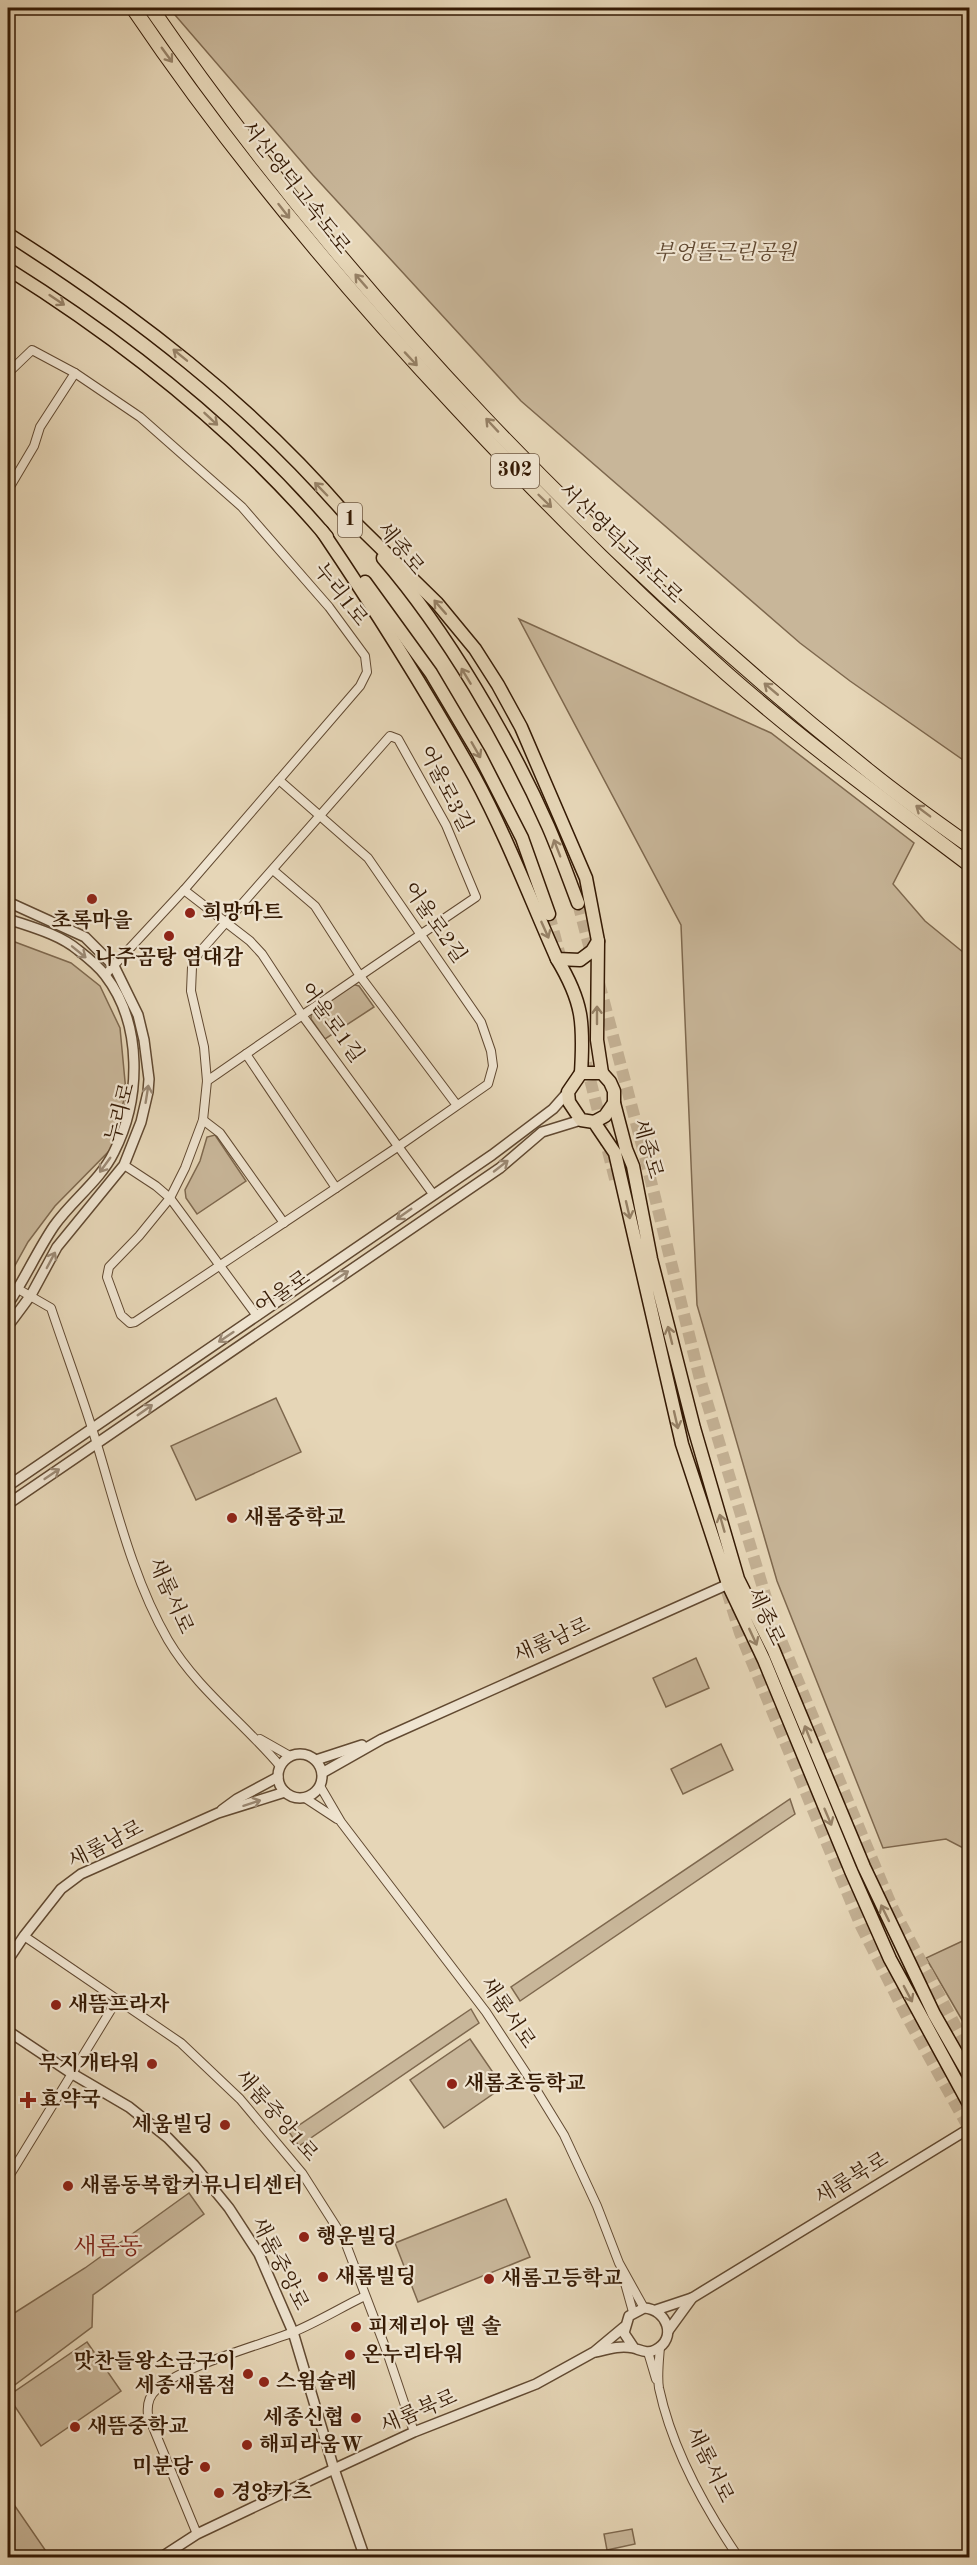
<svg xmlns="http://www.w3.org/2000/svg" width="977" height="2565" viewBox="0 0 977 2565" font-family="'Old Standard TT','Noto Serif KR',serif">
	<style>
		.green { fill: #c8b699; stroke: #7e684e; stroke-width: 1.5 }
		.lines { fill: none; stroke-linecap: round; stroke-linejoin: round }
		.trunk-tunnel { stroke: #c3b093; stroke-width: 12; stroke-dasharray: 12 6; stroke-linecap: butt }
		.minor-casing { stroke: #614931; stroke-width: 10 }
		.tertiary-casing { stroke: #614931; stroke-width: 12 }
		.primary-casing { stroke: #351a04; stroke-width: 15 }
		.trunk-casing { stroke: #351a04; stroke-width: 15 }
		.motorway-casing { stroke: #351a04; stroke-width: 16 }
		.minor { stroke: #efe4d0; stroke-width: 8 }
		.tertiary { stroke: #efe4d0; stroke-width: 9 }
		.primary { stroke: #e6d6b7; stroke-width: 12 }
		.trunk { stroke: #e6d6b7; stroke-width: 12 }
		.motorway { stroke: #e6d6b7; stroke-width: 14 }
		.oneway { stroke: #968166 }
		.oneway2 { stroke: #9b8974 }
		.poi-dot { fill: #8f2418; stroke: #efe4d0; stroke-width: 2 }
		.labels { text-anchor: middle; dominant-baseline: central; stroke-width: 4.5; stroke-linejoin: round; paint-order: stroke }
		.shield { fill: #efe4d0; stroke: #6d5741; stroke-width: 1.5 }
		.shield-label { font-size: 20px; font-weight: bold; fill: #351a04 }
		.street-label { font-size: 21px; fill: #351a04; stroke: #efe4d0 }
		.park-label { font-size: 21px; font-style: italic; fill: #614931; stroke: #efe4d0 }
		.poi-label { font-size: 21px; font-weight: bold; fill: #351a04; stroke: #efe4d0; text-anchor: start }
		.quarter-label { font-size: 24px; fill: #7a1f14; stroke: #efe4d0 }
	</style>
	<rect width="100%" height="100%" fill="#e6d6b7"/>
	<filter id="stains"><feTurbulence type="fractalNoise" baseFrequency=".00333" numOctaves="4"/><feColorMatrix values="0 0 0 0 .2 0 0 0 0 .09 0 0 0 0 .02 0 0 0 .5 -.17"/></filter>
	<radialGradient id="worn" r=".72"><stop offset=".6" stop-color="#630" stop-opacity="0"/><stop offset="1" stop-color="#630" stop-opacity=".3"/></radialGradient>
	<g class="green">
		<path d="M169 8H969V764L850 681 800 643 521 401 313 175Z"/>
		<path d="M519 619 771 733 914 843 893 884 925 921 969 957V1851L946 1839 883 1848 777 1581 697 1305 681 925Z"/>
		<path d="M15 942 71 963 100 986 120 1028 126 1092 111 1149 55 1206 28 1242 8 1278V951Z"/>
		<path d="M352 984 359 986 374 1007 325 1039 311 1019V1013Z"/>
		<path d="M215 1135 246 1181 197 1214 186 1198 185 1190 200 1161 207 1137Z"/>
		<path d="M276 1398 301 1452 196 1500 171 1446Z"/>
		<path d="M696 1658 709 1688 666 1707 653 1678Z"/>
		<path d="M721 1744 733 1770 683 1794 671 1769Z"/>
		<path d="M790 1799 795 1814 520 2001 511 1987Z"/>
		<path d="M969 1938V2032L926 1958Z"/>
		<path d="M471 2009 479 2023 299 2146 289 2132Z"/>
		<path d="M470 2039 503 2087 444 2128 410 2080Z"/>
		<path d="M189 2193 204 2214 93 2295 92 2327 8 2390V2317L85 2268Z"/>
		<path d="M506 2199 530 2257 418 2302 395 2243Z"/>
		<path d="M87 2342 121 2391 41 2446 8 2396Z"/>
		<path d="M8 2496 50 2557H8Z"/>
		<path d="M632 2529 635 2544 607 2550 604 2534Z"/>
	</g>
	<g class="lines">
		<g class="trunk-tunnel">
			<path d="M578 903 593 961"/>
			<path d="M549 914 560 956"/>
			<path d="M599 983 644 1153 700 1379 773 1621 892 1907 970 2053"/>
			<path d="M586 1063 616 1183"/>
			<path d="M727 1591 740 1633 861 1926 907 2017 970 2130"/>
		</g>
		<g class="minor-casing">
			<g id="minor">
				<path d="M8 373 32 350 75 373 140 417 242 507 329 607 365 656 367 672 360 686 184 890 105 975"/>
				<path d="M8 490 34 446 40 427 75 373"/>
				<path d="M273 870 315 906 360 976 456 1104"/>
				<path d="M184 890 250 941 262 954 302 1015 433 1194"/>
				<path d="M246 1054 336 1188"/>
				<path d="M207 1081C296 1019 386 958 476 897L446 825 398 739 390 736 198 954 192 967 191 991 204 1047 207 1081 203 1120 185 1168 170 1198 139 1236 109 1267 107 1277 121 1315 130 1323 135 1322 399 1146 488 1084 493 1066 491 1051 481 1022 368 858 279 780"/>
				<path d="M203 1120 220 1133 284 1223"/>
				<path d="M124 1165 156 1186 170 1198 257 1316"/>
				<path d="M18 1289 51 1308C67 1356 85 1403 99 1451 118 1515 135 1583 168 1640 197 1689 244 1723 280 1766"/>
				<path d="M260 1739 290 1756"/>
				<path d="M320 1786 341 1822 486 2012 526 2073 564 2135 597 2206 619 2263 644 2308"/>
				<path d="M305 1798 337 1819"/>
				<path d="M24 1936 181 2043 240 2099 302 2173 344 2239 387 2352 414 2432"/>
				<path d="M8 2178 117 2000"/>
				<path d="M623 2276 633 2312"/>
				<path d="M660 2347C659 2360 657 2376 659 2388 672 2449 704 2507 739 2558"/>
				<path d="M648 2352 656 2379"/>
				<path d="M197 2534 148 2415C147 2406 148 2397 156 2390 180 2367 257 2346 291 2333 316 2323 340 2308 365 2296"/>
			</g>
		</g>
		<g class="tertiary-casing">
			<g id="tertiary">
				<path d="M8 902 85 937 114 966 138 1015 144 1040 149 1079 148 1092 141 1122 124 1165 57 1247 31 1295 8 1326"/>
				<path d="M8 919C31 927 59 934 78 950 87 957 98 966 105 975 143 1024 141 1099 114 1152 100 1181 72 1200 54 1226 37 1251 25 1279 8 1304"/>
				<path d="M8 1486 492 1155 553 1109 568 1092"/>
				<path d="M8 1504 500 1168 542 1132 581 1120"/>
				<circle cx="300" cy="1776" r="22"/>
				<path d="M316 1760 362 1745"/>
				<path d="M322 1773 382 1739 733 1582"/>
				<path d="M222 1810 237 1799 278 1777"/>
				<path d="M8 1960 24 1936 61 1889 81 1874 218 1813 285 1792"/>
				<path d="M8 2031 71 2073 129 2107 168 2138 194 2165 229 2208 259 2254 293 2332 334 2469 365 2558"/>
				<path d="M656 2310 692 2298 970 2128"/>
				<path d="M668 2331 692 2298"/>
				<path d="M596 2352C608 2349 621 2345 633 2348 641 2350 647 2354 655 2350 678 2339 667 2309 644 2308L629 2316 624 2333 634 2348"/>
				<path d="M160 2558 197 2534 334 2469 414 2432 536 2384 594 2352 624 2327"/>
			</g>
		</g>
		<g class="primary-casing">
			<g id="primary">
				<path d="M598 941 597 1040 602 1073"/>
				<path d="M557 959C583 1002 584 1023 581 1073"/>
				<path d="M594 1122 605 1116 614 1103"/>
				<path d="M970 2077 934 2014 864 1867 773 1649 738 1579 694 1428 651 1259 633 1166 626 1149 614 1103V1091L610 1082 602 1073H581L568 1092 569 1102 581 1120 594 1122 615 1153 682 1444 728 1584 764 1660 851 1871 890 1959 970 2106"/>
			</g>
		</g>
		<g class="trunk-casing">
			<g id="trunk">
				<path d="M8 234C133 313 251 404 348 517"/>
				<path d="M8 269C126 343 236 430 327 537"/>
				<path d="M322 531C376 611 427 692 474 776 506 835 530 898 557 959L580 960 592 951 598 941 586 878 521 727 498 685 475 649 437 603 344 512"/>
				<path d="M383 558C446 631 509 738 548 826 559 851 568 877 578 903"/>
				<path d="M365 582 431 673 479 754 522 838 549 914"/>
			</g>
		</g>
		<g class="motorway-casing">
			<g id="motorway">
				<path d="M133 8C229 150 339 282 456 407 542 500 632 590 727 674 804 742 888 803 970 865"/>
				<path d="M151 8C350 296 596 553 870 772 902 798 936 822 970 846"/>
			</g>
		</g>
		<use href="#minor" class="minor"/>
		<use href="#tertiary" class="tertiary"/>
		<use href="#primary" class="primary"/>
		<use href="#trunk" class="trunk"/>
		<use href="#motorway" class="motorway"/>
	</g>
	<defs><path id="oneway-shaft" d="M-6 0H5M1.5-3L5.5 0L1.5 3" fill="none" stroke-width="1.6" stroke-linecap="round" stroke-linejoin="round" transform="scale(1.5)"/></defs>
	<g class="oneway">
		<use href="#oneway-shaft" transform="translate(167 55) rotate(54)"/>
		<use href="#oneway-shaft" transform="translate(284 211) rotate(52)"/>
		<use href="#oneway-shaft" transform="translate(361 281) rotate(-131)"/>
		<use href="#oneway-shaft" transform="translate(57 300) rotate(34)"/>
		<use href="#oneway-shaft" transform="translate(180 355) rotate(-141)"/>
		<use href="#oneway-shaft" transform="translate(411 359) rotate(47)"/>
		<use href="#oneway-shaft" transform="translate(211 419) rotate(43)"/>
		<use href="#oneway-shaft" transform="translate(492 425) rotate(-133)"/>
		<use href="#oneway-shaft" transform="translate(321 489) rotate(-134)"/>
		<use href="#oneway-shaft" transform="translate(545 501) rotate(44)"/>
		<use href="#oneway-shaft" transform="translate(440 607) rotate(-131)"/>
		<use href="#oneway-shaft" transform="translate(466 676) rotate(-121)"/>
		<use href="#oneway-shaft" transform="translate(771 689) rotate(-140)"/>
		<use href="#oneway-shaft" transform="translate(476 750) rotate(60)"/>
		<use href="#oneway-shaft" transform="translate(923 811) rotate(-143)"/>
		<use href="#oneway-shaft" transform="translate(557 848) rotate(-111)"/>
		<use href="#oneway-shaft" transform="translate(545 930) rotate(66)"/>
		<use href="#oneway-shaft" transform="translate(597 1015) rotate(-90)"/>
		<use href="#oneway-shaft" transform="translate(628 1210) rotate(77)"/>
		<use href="#oneway-shaft" transform="translate(670 1335) rotate(-104)"/>
		<use href="#oneway-shaft" transform="translate(676 1420) rotate(77)"/>
		<use href="#oneway-shaft" transform="translate(722 1523) rotate(-106)"/>
		<use href="#oneway-shaft" transform="translate(753 1637) rotate(65)"/>
		<use href="#oneway-shaft" transform="translate(808 1734) rotate(-112)"/>
		<use href="#oneway-shaft" transform="translate(828 1817) rotate(67)"/>
		<use href="#oneway-shaft" transform="translate(885 1913) rotate(-116)"/>
		<use href="#oneway-shaft" transform="translate(908 1994) rotate(62)"/>
	</g>
	<g class="oneway2">
		<use href="#oneway-shaft" transform="translate(79 952) rotate(39)"/>
		<use href="#oneway-shaft" transform="translate(147 1094) rotate(-81)"/>
		<use href="#oneway-shaft" transform="translate(105 1165) rotate(126)"/>
		<use href="#oneway-shaft" transform="translate(501 1166) rotate(-38)"/>
		<use href="#oneway-shaft" transform="translate(404 1214) rotate(145)"/>
		<use href="#oneway-shaft" transform="translate(51 1260) rotate(-62)"/>
		<use href="#oneway-shaft" transform="translate(341 1276) rotate(-34)"/>
		<use href="#oneway-shaft" transform="translate(226 1337) rotate(146)"/>
		<use href="#oneway-shaft" transform="translate(145 1410) rotate(-35)"/>
		<use href="#oneway-shaft" transform="translate(52 1474) rotate(-34)"/>
		<use href="#oneway-shaft" transform="translate(252 1803) rotate(-18)"/>
	</g>
	<g class="poi-dot">
		<circle cx="92" cy="899" r="6"/>
		<circle cx="190" cy="913" r="6"/>
		<circle cx="169" cy="936" r="6"/>
		<circle cx="232" cy="1518" r="6"/>
		<circle cx="56" cy="2005" r="6"/>
		<circle cx="152" cy="2064" r="6"/>
		<circle cx="452" cy="2084" r="6"/>
		<path d="M25 2091h6v6h6v6h-6v6h-6v-6h-6v-6h6z"/>
		<circle cx="225" cy="2125" r="6"/>
		<circle cx="68" cy="2186" r="6"/>
		<circle cx="304" cy="2237" r="6"/>
		<circle cx="323" cy="2277" r="6"/>
		<circle cx="489" cy="2279" r="6"/>
		<circle cx="356" cy="2327" r="6"/>
		<circle cx="350" cy="2355" r="6"/>
		<circle cx="248" cy="2374" r="6"/>
		<circle cx="264" cy="2382" r="6"/>
		<circle cx="356" cy="2418" r="6"/>
		<circle cx="75" cy="2427" r="6"/>
		<circle cx="247" cy="2445" r="6"/>
		<circle cx="205" cy="2467" r="6"/>
		<circle cx="219" cy="2493" r="6"/>
	</g>
	<g class="labels">
		<g class="shield">
			<rect x="491" y="454" width="48" height="34" rx="4.5"/>
			<rect x="338" y="503" width="24" height="34" rx="4.5"/>
		</g>
		<g class="shield-label">
			<text x="515" y="471">302</text>
			<text x="350" y="520">1</text>
		</g>
		<g class="street-label">
			<text transform="translate(295 188) rotate(52)">서산영덕고속도로</text>
			<text transform="translate(620 544) rotate(44)">서산영덕고속도로</text>
			<text transform="translate(400 549) rotate(51)">세종로</text>
			<text transform="translate(340 595) rotate(52)">누리1로</text>
			<text transform="translate(445 789) rotate(63)">어울로3길</text>
			<text transform="translate(434 923) rotate(55)">어울로2길</text>
			<text transform="translate(331 1023) rotate(54)">어울로1길</text>
			<text transform="translate(121 1113) rotate(-75)">누리로</text>
			<text transform="translate(647 1149) rotate(74)">세종로</text>
			<text transform="translate(283 1293) rotate(-34)">어울로</text>
			<text transform="translate(170 1596) rotate(66)">새롬서로</text>
			<text transform="translate(765 1617) rotate(65)">세종로</text>
			<text transform="translate(552 1641) rotate(-24)">새롬남로</text>
			<text transform="translate(106 1845) rotate(-27)">새롬남로</text>
			<text transform="translate(507 2013) rotate(56)">새롬서로</text>
			<text transform="translate(276 2116) rotate(49)">새롬중앙1로</text>
			<text transform="translate(852 2179) rotate(-31)">새롬북로</text>
			<text transform="translate(279 2264) rotate(63)">새롬중앙로</text>
			<text transform="translate(419 2412) rotate(-23)">새롬북로</text>
			<text transform="translate(709 2465) rotate(64)">새롬서로</text>
		</g>
		<g class="park-label">
			<text x="725" y="253">부엉뜰근린공원</text>
		</g>
		<g class="poi-label">
			<text x="202" y="913">희망마트</text>
			<text x="92" y="921" text-anchor="middle">초록마을</text>
			<text x="169" y="958" text-anchor="middle">나주곰탕 염대감</text>
			<text x="244" y="1518">새롬중학교</text>
			<text x="68" y="2005">새뜸프라자</text>
			<text x="140" y="2064" text-anchor="end">무지개타워</text>
			<text x="464" y="2084">새롬초등학교</text>
			<text x="40" y="2100">효약국</text>
			<text x="213" y="2125" text-anchor="end">세움빌딩</text>
			<text x="80" y="2186">새롬동복합커뮤니티센터</text>
			<text x="316" y="2237">행운빌딩</text>
			<text x="335" y="2277">새롬빌딩</text>
			<text x="501" y="2279">새롬고등학교</text>
			<text x="368" y="2327">피제리아 델 솔</text>
			<text x="362" y="2355">온누리타워</text>
			<text x="236" y="2362" text-anchor="end">맛찬들왕소금구이<tspan x="236" dy="24">세종새롬점</tspan></text>
			<text x="276" y="2382">스윔슐레</text>
			<text x="344" y="2418" text-anchor="end">세종신협</text>
			<text x="87" y="2427">새뜸중학교</text>
			<text x="259" y="2445">해피라움W</text>
			<text x="193" y="2467" text-anchor="end">미분당</text>
			<text x="231" y="2493">경양카츠</text>
		</g>
		<g class="quarter-label">
			<text x="108" y="2248">새롬동</text>
		</g>
	</g>
	<rect width="977" height="2565" fill="none" stroke="#e6d6b7" stroke-width="30"/>
	<rect x="9" y="9" width="959" height="2547" fill="none" stroke="#351a04" stroke-width="3"/>
	<rect x="15" y="15" width="947" height="2535" fill="none" stroke="#351a04" stroke-width="1.5"/>
	<rect width="100%" height="100%" filter="url(#stains)"/>
	<rect width="100%" height="100%" fill="url(#worn)"/>
</svg>
